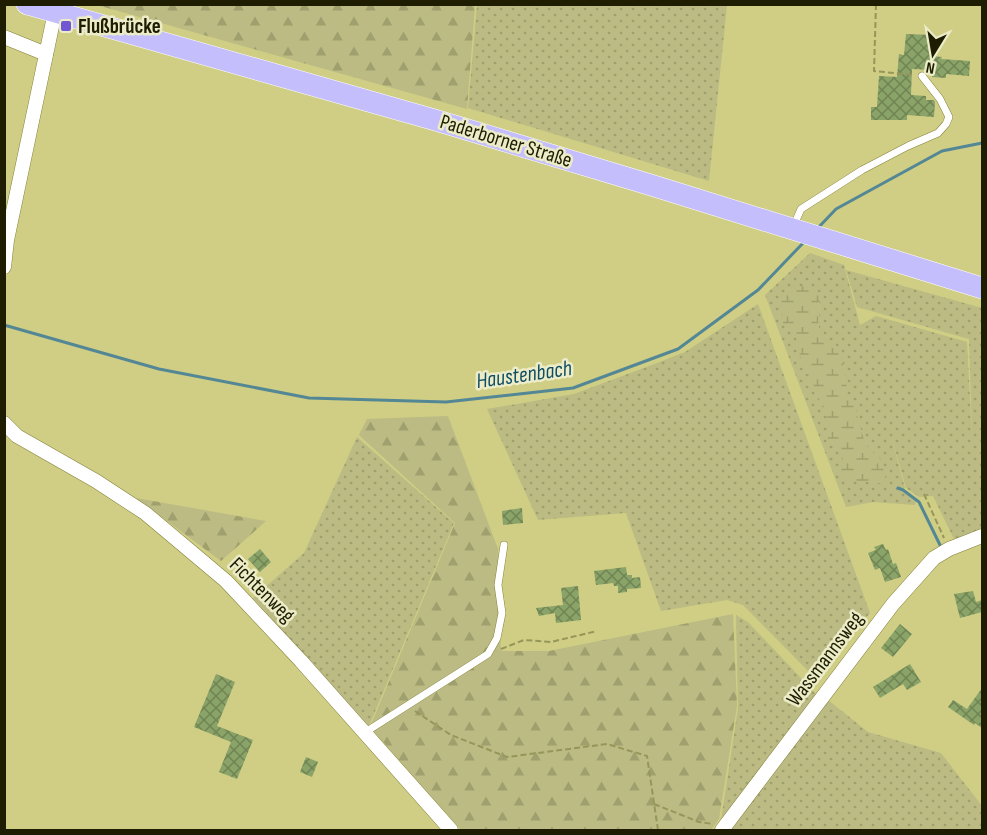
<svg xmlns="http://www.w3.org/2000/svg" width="987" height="835" viewBox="0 0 987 835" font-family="'Sofia Sans Condensed',sans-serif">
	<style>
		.grass { fill: url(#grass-dots) }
		.forest { fill: url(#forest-firs) }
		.wetland { fill: url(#wetland-marsh) }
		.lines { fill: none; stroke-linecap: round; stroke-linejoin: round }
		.stream { stroke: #548795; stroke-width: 3 }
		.building { fill: url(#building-cross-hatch) }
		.service-casing { stroke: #838239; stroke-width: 8 }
		.minor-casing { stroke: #838239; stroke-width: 15 }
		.primary-casing { stroke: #fff; stroke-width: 22 }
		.path { stroke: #97965a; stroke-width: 2; stroke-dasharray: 6 3; stroke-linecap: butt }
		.service { stroke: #fff; stroke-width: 7 }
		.minor { stroke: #fff; stroke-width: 14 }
		.primary { stroke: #c5befc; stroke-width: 21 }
		.poi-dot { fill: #6f58d2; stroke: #ecedc8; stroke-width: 2 }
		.labels { text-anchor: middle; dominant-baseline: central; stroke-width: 5; stroke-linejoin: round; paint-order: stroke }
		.poi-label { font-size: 21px; font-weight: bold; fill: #1e1d01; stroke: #ecedc8; text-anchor: start }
		.street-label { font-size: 21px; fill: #1e1d01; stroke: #ecedc8 }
		.water-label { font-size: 22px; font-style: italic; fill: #114e65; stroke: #ecedc8 }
	</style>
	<defs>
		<pattern id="grass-dots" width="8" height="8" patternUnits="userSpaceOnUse" patternTransform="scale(1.5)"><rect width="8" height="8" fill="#bbbb83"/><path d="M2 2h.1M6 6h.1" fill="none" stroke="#a0a06f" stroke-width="1.8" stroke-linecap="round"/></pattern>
		<pattern id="forest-firs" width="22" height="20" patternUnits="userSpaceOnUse" patternTransform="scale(1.5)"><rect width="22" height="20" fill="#bbbb83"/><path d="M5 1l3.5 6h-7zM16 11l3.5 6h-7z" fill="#a0a06f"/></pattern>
		<pattern id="wetland-marsh" width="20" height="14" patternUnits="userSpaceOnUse" patternTransform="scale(1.5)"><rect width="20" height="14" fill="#bbbb83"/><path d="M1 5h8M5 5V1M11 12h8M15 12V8" fill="none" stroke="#a0a06f"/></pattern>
		<pattern id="building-cross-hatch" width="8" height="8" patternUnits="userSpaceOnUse" patternTransform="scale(1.5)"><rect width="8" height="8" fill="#8aa368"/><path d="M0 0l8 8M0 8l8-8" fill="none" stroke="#708453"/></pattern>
	</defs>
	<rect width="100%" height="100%" fill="#cfce84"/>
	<g class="grass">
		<path d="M477 5H727L709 181 468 108Z"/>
		<path d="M810 253 844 265 860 325 876 316 967 342 972 435 969 339 857 307 846 270 982 308V529L954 539 933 496 919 497 906 488 890 432 905 488 902 491 916 502 915 505 873 502 846 507 765 295Z"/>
		<path d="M758 304 870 613 816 679 743 605 727 600 661 611 626 513 538 520 487 409 574 394 649 366 685 352Z"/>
		<path d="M357 437 454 523 369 726 253 598 304 553Z"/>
		<path d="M736 615 748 622 816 694 721 820 738 708Z"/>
		<path d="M828 700 868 732 941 753 982 806V830H731Z"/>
	</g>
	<g class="forest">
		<path d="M97 5H475L467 109Z"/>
		<path d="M448 416 498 549 497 585 501 651H549L733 614 737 706 719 819 711 830H461L370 727 455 523 359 435 367 419Z"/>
		<path d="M136 498 266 521 221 561Z"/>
	</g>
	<path class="wetland" d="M804 286 819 295 821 310 818 320 820 333C841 348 842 346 844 373 844 382 848 382 846 392L854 404 865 444 881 460 887 484 848 480 841 470 843 456 828 442V421L811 379 804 371 797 344 796 332 783 323 781 300 791 288Z"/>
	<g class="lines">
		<g class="stream">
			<path d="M817 229 836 209 942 151 982 143"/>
			<path d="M4 325 159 369 309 398 446 402 573 388 678 349 758 290 804 242"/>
			<path d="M898 488 903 490 919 502 940 545"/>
		</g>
	</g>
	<g class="building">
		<path d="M906 34 933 35 932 56 942 57 941 59 970 61 969 76 946 74V78L932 77V70L912 69 911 95 926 96V100H934L935 102 934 117 907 115V120H871V107H877L879 76 897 77 899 54 904 55Z"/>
		<path d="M522 508 523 523 503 525 502 511Z"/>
		<path d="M883 544 886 550 888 549 893 564 896 563 901 577 885 582 880 568 875 570 868 553 876 550 874 547Z"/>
		<path d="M260 549 271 562 260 572 248 559Z"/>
		<path d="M626 567 627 575H632V578L640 577 641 588 627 589V592L618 593V586H614L613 583 596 585 594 571Z"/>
		<path d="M578 586 581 620 556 623 555 613 539 616 536 608 563 605 561 588Z"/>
		<path d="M973 591 976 602 982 600V612L960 618 954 594Z"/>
		<path d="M900 624 912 634 893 657 881 648Z"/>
		<path d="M910 664 921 682 907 690 903 684 880 698 873 687Z"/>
		<path d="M216 674 235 682 217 726 253 740 237 779 219 772 231 742 194 727Z"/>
		<path d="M982 688V728L975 723 974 725 948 707 953 700 967 709Z"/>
		<path d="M306 757 318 762 312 777 300 772Z"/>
	</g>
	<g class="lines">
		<g class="service-casing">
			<g id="service">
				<path d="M793 227 801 209 862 170 908 146 938 133 946 124 949 117 940 99 922 76"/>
				<path d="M364 733 488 654 497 638 502 613 498 585 504 545"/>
			</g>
		</g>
		<g class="minor-casing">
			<g id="minor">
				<path d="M4 37 46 54"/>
				<path d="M4 267 7 240 55 12"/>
				<path d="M4 423 17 436 96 481 145 513 226 581 301 661 451 830"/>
				<path d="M722 830 893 604 934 558 949 549 982 536"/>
			</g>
		</g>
		<g class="primary-casing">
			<path id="primary" d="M27 4 435 120 651 185 982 288"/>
		</g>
		<g class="path">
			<path d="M876 4 874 71 913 75"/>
			<path d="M924 494 944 538"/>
			<path d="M501 649 524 640 551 642 597 631"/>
			<path d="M415 711 451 735 507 757 607 744 647 756 658 830"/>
			<path d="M654 804 699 822 713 824"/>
		</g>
		<use href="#service" class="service"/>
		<use href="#minor" class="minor"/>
		<use href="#primary" class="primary"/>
	</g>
	<rect class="poi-dot" x="60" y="20" width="12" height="12" rx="3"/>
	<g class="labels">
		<g class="poi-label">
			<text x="78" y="26">Flußbrücke</text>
		</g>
		<g class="street-label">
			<text transform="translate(506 141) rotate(17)">Paderborner Straße</text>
			<text transform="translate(262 590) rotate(45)">Fichtenweg</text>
			<text transform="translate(825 659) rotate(-53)">Wassmannsweg</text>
		</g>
		<g class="water-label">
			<text transform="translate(524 375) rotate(-8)">Haustenbach</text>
		</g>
	</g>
	<rect width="987" height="835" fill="none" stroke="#1e1d01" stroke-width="12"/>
	<g transform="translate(933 54) rotate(191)" stroke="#ecedc8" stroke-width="4.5" paint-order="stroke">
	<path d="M0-4.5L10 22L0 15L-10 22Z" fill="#1e1d01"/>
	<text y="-9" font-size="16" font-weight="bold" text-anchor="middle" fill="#1e1d01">N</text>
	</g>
</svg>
